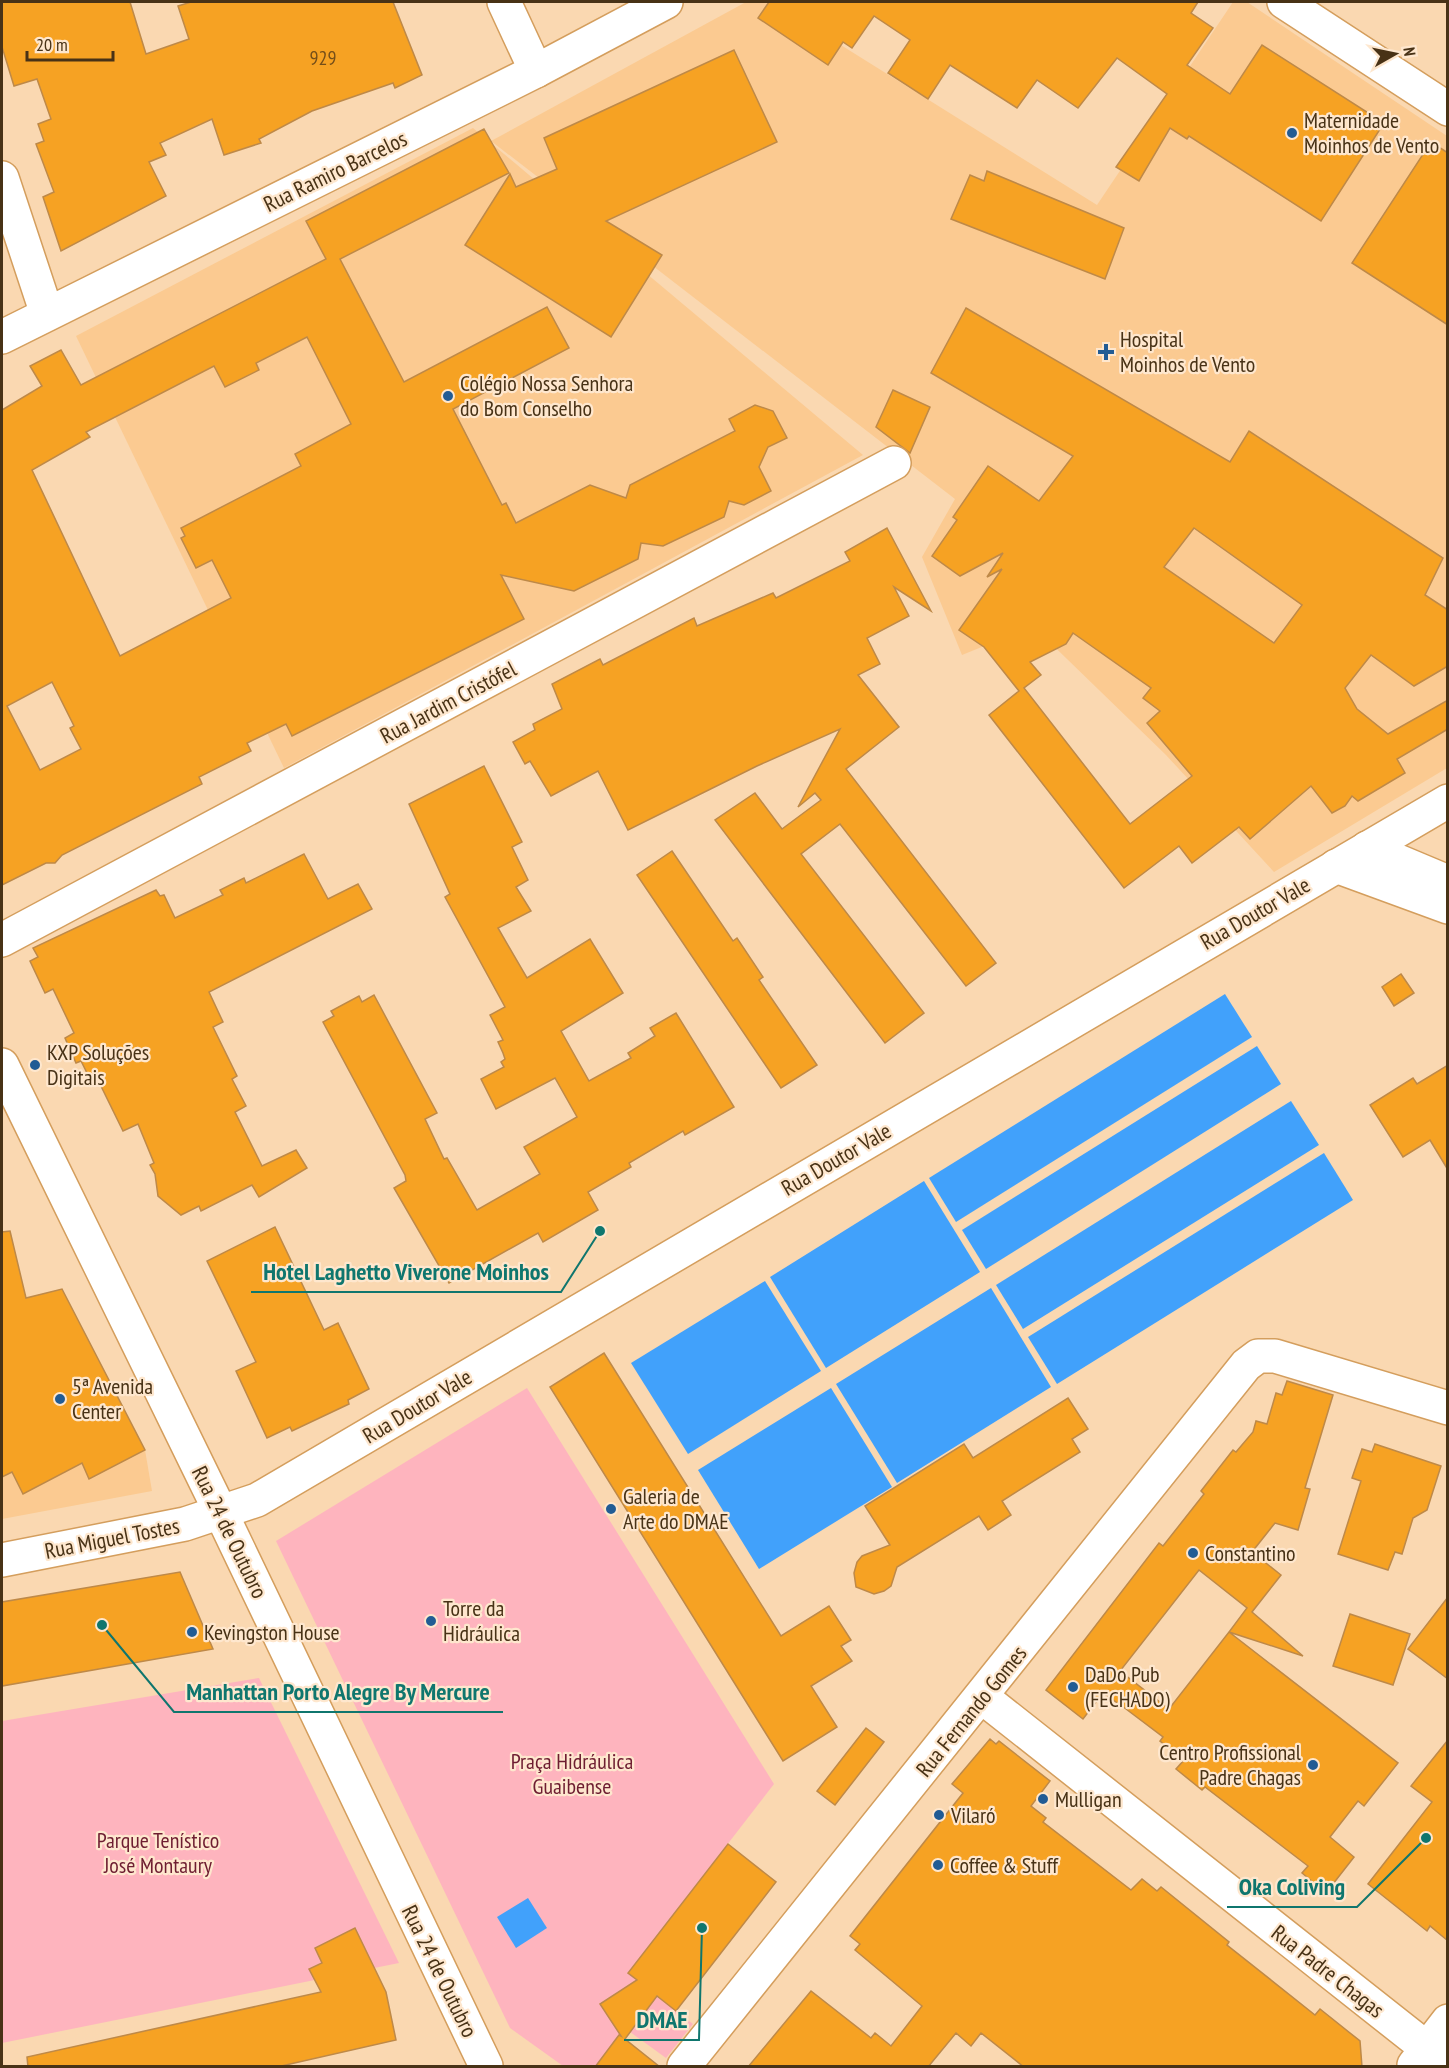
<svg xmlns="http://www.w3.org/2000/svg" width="1449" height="2068" viewBox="0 0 1449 2068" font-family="'PT Sans Narrow',sans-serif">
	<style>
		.built { fill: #fbca91 }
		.green { fill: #feb4be }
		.water { fill: #41a1fb }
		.building { fill: #f6a223; stroke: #be8948; stroke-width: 1.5; fill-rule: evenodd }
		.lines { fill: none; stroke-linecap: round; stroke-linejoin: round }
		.street-casing { stroke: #d49e5d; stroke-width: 36 }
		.secondary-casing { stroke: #d49e5d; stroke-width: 36 }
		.street { stroke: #fff; stroke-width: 33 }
		.secondary { stroke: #fff; stroke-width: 33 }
		.poi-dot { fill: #225c94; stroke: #fee7ce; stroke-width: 2 }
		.labels { text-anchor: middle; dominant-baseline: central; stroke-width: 4.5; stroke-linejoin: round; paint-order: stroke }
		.number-label { font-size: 20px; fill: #744e19 }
		.poi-label { font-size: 22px; fill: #483216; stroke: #fee7ce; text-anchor: start }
		.street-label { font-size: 22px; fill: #483216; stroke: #fee7ce }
		.park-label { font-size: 22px; fill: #6e1d31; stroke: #fee7ce }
		.leader { fill: none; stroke: #0f766e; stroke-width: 2 }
		.callout-dot { fill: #0f766e; stroke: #fee7ce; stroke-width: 2 }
		.callout-label { font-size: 24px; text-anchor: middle; font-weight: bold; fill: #0f766e; stroke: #fee7ce; stroke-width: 4.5; stroke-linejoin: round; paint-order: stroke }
	</style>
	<rect width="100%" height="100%" fill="#fad8b1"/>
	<g class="built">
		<path d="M746 2H772L1097 205 1233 2H1247L1447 136V768L1274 872 1166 755 1033 626 962 655 922 557 955 499 491 141Z"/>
		<path d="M473 128 863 455 284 768 76 336Z"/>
		<path d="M62 1289 145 1450 152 1491 2 1519V1304Z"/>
	</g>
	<g class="green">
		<path d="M527 1388 774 1784 628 1973 693 2024 666 2058 626 2029 600 2066H563L510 2028 276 1541Z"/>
		<path d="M259 1678 399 1963 2 2043V1721Z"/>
	</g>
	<g class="water">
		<path d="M1225 994 1252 1037 956 1222 929 1178Z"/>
		<path d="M1257 1046 1281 1084 986 1269 962 1230Z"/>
		<path d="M1291 1101 1319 1145 1023 1329 996 1285Z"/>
		<path d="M1324 1153 1353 1200 1057 1384 1028 1337Z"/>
		<path d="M924 1181 980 1272 826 1368 770 1277Z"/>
		<path d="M765 1281 821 1371 688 1454 631 1363Z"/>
		<path d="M991 1288 1051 1387 897 1483 836 1384Z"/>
		<path d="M831 1388 892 1487 759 1569 698 1470Z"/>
		<path d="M528 1898 547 1928 516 1948 497 1917Z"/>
	</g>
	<g class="building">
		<path d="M2 2H130L146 54 189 39 178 6 191 2H393L422 75 395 88 393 83 312 111 259 139 261 143 224 155 212 119 160 143 166 155 149 162 166 196 61 251 43 197 54 192 36 144 44 141 38 124 51 119 37 79 14 86 2 47Z"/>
		<path d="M769 2H1198L1191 13 1213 28 1187 65 1230 94 1262 45 1384 123 1321 221 1189 136 1187 139 1170 128 1139 181 1116 167 1167 94 1117 58 1078 108 1037 80 1017 108 950 65 928 99 888 73 910 40 874 16 852 48 843 42 828 65 758 18Z"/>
		<path d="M734 50 777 142 606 221 662 255 611 337 465 245 510 174 516 187 557 169 544 138Z"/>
		<path d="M484 129 509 173 340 259 404 382 547 307 569 348 453 409 502 505 506 503 516 523 590 485 626 498 630 485 735 431 729 419 755 405 773 411 787 438 768 447 759 467 771 491 744 505 729 501 724 517 663 546 641 543 638 559 574 591 501 575 524 619 292 736 286 724 247 743 251 751 199 777 202 784 62 855 55 863H46L2 885V410L42 386 30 366 61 350 81 385 326 259 306 221ZM307 337 351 424 295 454 301 466 181 528 185 536 181 538 196 568 212 560 231 598 120 656 32 470 90 437 86 432 214 366 225 387 259 370 256 363ZM52 682 74 726 70 728 81 749 40 770 7 706Z"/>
		<path d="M1431 142 1448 153V325L1352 263Z"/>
		<path d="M987 171 1124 228 1105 279 951 219 970 175 984 181Z"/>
		<path d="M966 308 1230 462 1249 431 1443 558 1425 595 1448 610V666L1414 686 1371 655 1345 688 1357 709 1388 734 1448 700V729L1397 759 1405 773 1358 801 1352 796 1345 806 1332 813 1311 786 1250 839 1239 827 1192 863 1179 846 1124 888 989 715 1019 691 984 647 959 630 1002 569 987 577 1003 553 960 576 932 556 957 520 953 517 988 466 1039 501 1073 456 931 373ZM1194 528 1302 605 1274 643 1164 567ZM1073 633 1151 688 1143 698 1160 711 1147 723 1192 776 1130 824 1024 688 1041 675 1030 662 1066 644Z"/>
		<path d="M893 390 930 407 910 453 876 427Z"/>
		<path d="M887 528 931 611 894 587 909 616 867 638 880 664 858 675 899 727 846 769 996 963 966 986 840 824 801 854 924 1013 885 1043 715 820 755 793 782 829 821 800 815 793 798 807 840 729 757 766 628 830 598 771 551 796 530 761 525 764 513 742 535 730 533 724 562 709 552 684 600 659 603 665 694 618 697 626 773 593 776 598 850 561 845 552Z"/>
		<path d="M484 766 522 842 512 847 528 880 516 887 531 911 498 928 527 978 590 939 623 993 561 1031 589 1081 631 1058 628 1053 655 1036 650 1028 676 1013 734 1107 685 1135 683 1131 629 1163 631 1167 588 1192 598 1210 543 1242 538 1233 449 1283 394 1188 406 1181 405 1175 323 1022 334 1016 331 1011 359 996 362 1002 374 995 437 1113 425 1119 444 1159 447 1158 477 1210 540 1174 524 1147 577 1117 555 1078 496 1109 481 1079 504 1067 501 1062 505 1059 503 1053 498 1042 503 1040 490 1015 505 1007 445 897 450 894 409 804Z"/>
		<path d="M672 851 733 941 737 938 763 977 759 980 817 1065 781 1088 637 875Z"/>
		<path d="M304 854 328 899 358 884 372 909 209 992 223 1022 213 1027 237 1076 232 1079 246 1106 235 1112 262 1166 296 1150 307 1168 259 1197 252 1185 201 1211 199 1206 181 1215 158 1196 155 1174 150 1165 154 1163 138 1124 123 1131 95 1074 89 1077 81 1061 76 1063 65 1038 74 1033 53 989 45 993 30 961 38 957 33 948 156 890 160 896 164 895 175 918 223 895 220 890 244 878 246 883Z"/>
		<path d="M1401 974 1414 993 1394 1006 1382 987Z"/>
		<path d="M1448 1065V1170L1430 1140 1403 1157 1370 1105 1413 1078 1417 1084Z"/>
		<path d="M275 1227 324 1330 338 1323 369 1389 348 1400 349 1404 292 1431 290 1427 267 1438 236 1371 256 1362 207 1261Z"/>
		<path d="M10 1231 26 1298 62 1289 145 1450 89 1479 82 1463 23 1494 12 1472 2 1477V1232Z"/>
		<path d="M604 1353 781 1636 829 1606 851 1640 841 1646 852 1661 811 1686 837 1727 783 1761 550 1387Z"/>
		<path d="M1287 1381 1333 1395 1305 1488 1310 1489 1298 1530 1275 1523 1252 1552 1281 1575 1252 1612 1303 1656 1229 1632 1247 1608 1199 1570 1120 1671 1169 1709 1229 1632 1398 1763 1364 1806 1358 1801 1330 1837 1354 1857 1326 1893 1302 1873 1308 1866 1205 1787 1202 1790 1176 1769 1184 1760 1160 1741 1163 1737 1126 1709 1103 1693 1083 1719 1046 1690 1159 1543 1163 1546 1204 1494 1201 1491 1233 1450 1236 1452 1253 1432 1256 1421 1267 1424 1276 1393 1282 1395Z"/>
		<path d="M1068 1398 1088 1429 1072 1439 1080 1452 1002 1501 1011 1515 988 1530 979 1516 897 1567 891 1586 884 1591 874 1594 856 1587 854 1573 857 1562 862 1556 890 1545 865 1506 964 1444 973 1458Z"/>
		<path d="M1375 1444 1441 1466 1427 1510 1413 1518 1402 1554 1395 1552 1388 1570 1338 1554 1361 1481 1352 1478 1362 1449 1372 1452Z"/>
		<path d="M180 1572 213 1649 2 1686V1602Z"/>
		<path d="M1448 1597V1679L1408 1649Z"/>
		<path d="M1350 1614 1410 1634 1393 1685 1333 1666Z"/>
		<path d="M866 1728 884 1742 835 1805 817 1791Z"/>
		<path d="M990 1739 996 1744 999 1741 1050 1781 1031 1806 1046 1818 1043 1822 1131 1890 1142 1879 1157 1891 1161 1887 1229 1942 1227 1945 1315 2015 1320 2009 1360 2041 1362 2067H1024L981 2033 971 2046 956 2033 928 2067H748L811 1991 871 2038 875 2033 891 2046 922 2006 855 1950 860 1944 850 1936 963 1793 952 1784Z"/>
		<path d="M1448 1740V1941L1430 1926 1427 1931 1368 1884 1432 1802 1411 1786Z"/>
		<path d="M728 1844 776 1882 676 2011 657 1996 625 2039 660 2067H595L619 2035 621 2036 600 2004 637 1980 628 1973Z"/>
		<path d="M355 1928 386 1992 396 2040 277 2067H28L27 2057 321 1992 309 1969 322 1963 315 1948Z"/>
	</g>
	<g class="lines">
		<g class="street-casing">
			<g id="street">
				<path d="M504 2 536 71"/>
				<path d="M1284 2 1448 109"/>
				<path d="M2 178 47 314"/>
				<path d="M1367 848 1448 882"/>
				<path d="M1336 866 1448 907"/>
				<path d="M2 940 894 463"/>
				<path d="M982 1697 1448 2065"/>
				<path d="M1414 2065 1448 2021"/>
				<path d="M684 2066 1246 1365 1258 1356H1275L1448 1408"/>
			</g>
		</g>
		<g class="secondary-casing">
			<g id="secondary">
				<path d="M2 337 536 71 666 2"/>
				<path d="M2 1065 221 1513 486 2066"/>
				<path d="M2 1560 185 1524 257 1500 1448 801"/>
			</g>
		</g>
		<use href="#street" class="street"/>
		<use href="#secondary" class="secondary"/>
	</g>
	<g class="poi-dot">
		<circle cx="1292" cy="133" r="6"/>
		<path d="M1103 343h6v6h6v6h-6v6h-6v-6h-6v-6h6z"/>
		<circle cx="448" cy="396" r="6"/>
		<circle cx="35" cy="1065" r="6"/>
		<circle cx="60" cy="1399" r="6"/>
		<circle cx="611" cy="1509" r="6"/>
		<circle cx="1193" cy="1553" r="6"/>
		<circle cx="431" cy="1621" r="6"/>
		<circle cx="192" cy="1632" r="6"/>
		<circle cx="1073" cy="1687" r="6"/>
		<circle cx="1313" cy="1765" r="6"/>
		<circle cx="1043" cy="1799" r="6"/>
		<circle cx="939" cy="1815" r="6"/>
		<circle cx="938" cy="1865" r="6"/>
	</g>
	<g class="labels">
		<g class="number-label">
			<text x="323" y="58">929</text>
		</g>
		<g class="poi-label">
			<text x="1304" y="120">Maternidade<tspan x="1304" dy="25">Moinhos de Vento</tspan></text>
			<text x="1120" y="339">Hospital<tspan x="1120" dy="25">Moinhos de Vento</tspan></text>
			<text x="460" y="383">Colégio Nossa Senhora<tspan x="460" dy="25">do Bom Conselho</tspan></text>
			<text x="47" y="1052">KXP Soluções<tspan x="47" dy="25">Digitais</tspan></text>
			<text x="72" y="1386">5ª Avenida<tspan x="72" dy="25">Center</tspan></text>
			<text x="623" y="1496">Galeria de<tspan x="623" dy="25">Arte do DMAE</tspan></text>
			<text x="1205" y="1553">Constantino</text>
			<text x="443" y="1608">Torre da<tspan x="443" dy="25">Hidráulica</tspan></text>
			<text x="204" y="1632">Kevingston House</text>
			<text x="1085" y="1674">DaDo Pub<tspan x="1085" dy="25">(FECHADO)</tspan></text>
			<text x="1301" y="1752" text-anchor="end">Centro Profissional<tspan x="1301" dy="25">Padre Chagas</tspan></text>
			<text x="1055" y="1799">Mulligan</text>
			<text x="951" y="1815">Vilaró</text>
			<text x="950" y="1865">Coffee &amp; Stuff</text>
		</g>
		<g class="street-label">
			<text transform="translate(335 171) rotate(-26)">Rua Ramiro Barcelos</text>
			<text transform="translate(448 702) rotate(-28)">Rua Jardim Cristófel</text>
			<text transform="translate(1255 913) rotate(-30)">Rua Doutor Vale</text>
			<text transform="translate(836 1159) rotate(-30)">Rua Doutor Vale</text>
			<text transform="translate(417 1406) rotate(-31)">Rua Doutor Vale</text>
			<text transform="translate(230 1532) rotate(64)">Rua 24 de Outubro</text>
			<text transform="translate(112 1538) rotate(-11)">Rua Miguel Tostes</text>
			<text transform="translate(971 1711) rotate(-51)">Rua Fernando Gomes</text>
			<text transform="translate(440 1971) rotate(64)">Rua 24 de Outubro</text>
			<text transform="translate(1328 1971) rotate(38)">Rua Padre Chagas</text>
		</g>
		<g class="park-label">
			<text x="572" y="1761">Praça Hidráulica<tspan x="572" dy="25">Guaibense</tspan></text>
			<text x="158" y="1840">Parque Tenístico<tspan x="158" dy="25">José Montaury</tspan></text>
		</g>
	</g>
	<path class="leader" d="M600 1231L561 1292H251M102 1625L174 1712H503M1426 1838L1357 1907H1227M702 1928L699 2040H624"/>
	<g class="callout-dot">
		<circle cx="600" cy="1231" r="6"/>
		<circle cx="102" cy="1625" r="6"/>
		<circle cx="1426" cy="1838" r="6"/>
		<circle cx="702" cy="1928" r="6"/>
	</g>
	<g class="callout-label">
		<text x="406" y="1280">Hotel Laghetto Viverone Moinhos</text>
		<text x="338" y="1700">Manhattan Porto Alegre By Mercure</text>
		<text x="1292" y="1895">Oka Coliving</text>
		<text x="662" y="2028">DMAE</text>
	</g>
	<rect width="1449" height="2068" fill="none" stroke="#483216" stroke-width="6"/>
	<g transform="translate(1395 54) rotate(81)" stroke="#fee7ce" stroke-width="4.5" paint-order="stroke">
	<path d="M0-4.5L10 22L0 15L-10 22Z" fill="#483216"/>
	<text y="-9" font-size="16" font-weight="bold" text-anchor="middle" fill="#483216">N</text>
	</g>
	<path d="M27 51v9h86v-9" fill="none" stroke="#483216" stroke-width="3"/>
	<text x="36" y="51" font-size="18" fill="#483216" stroke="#fee7ce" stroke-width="4.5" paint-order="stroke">20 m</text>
</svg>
